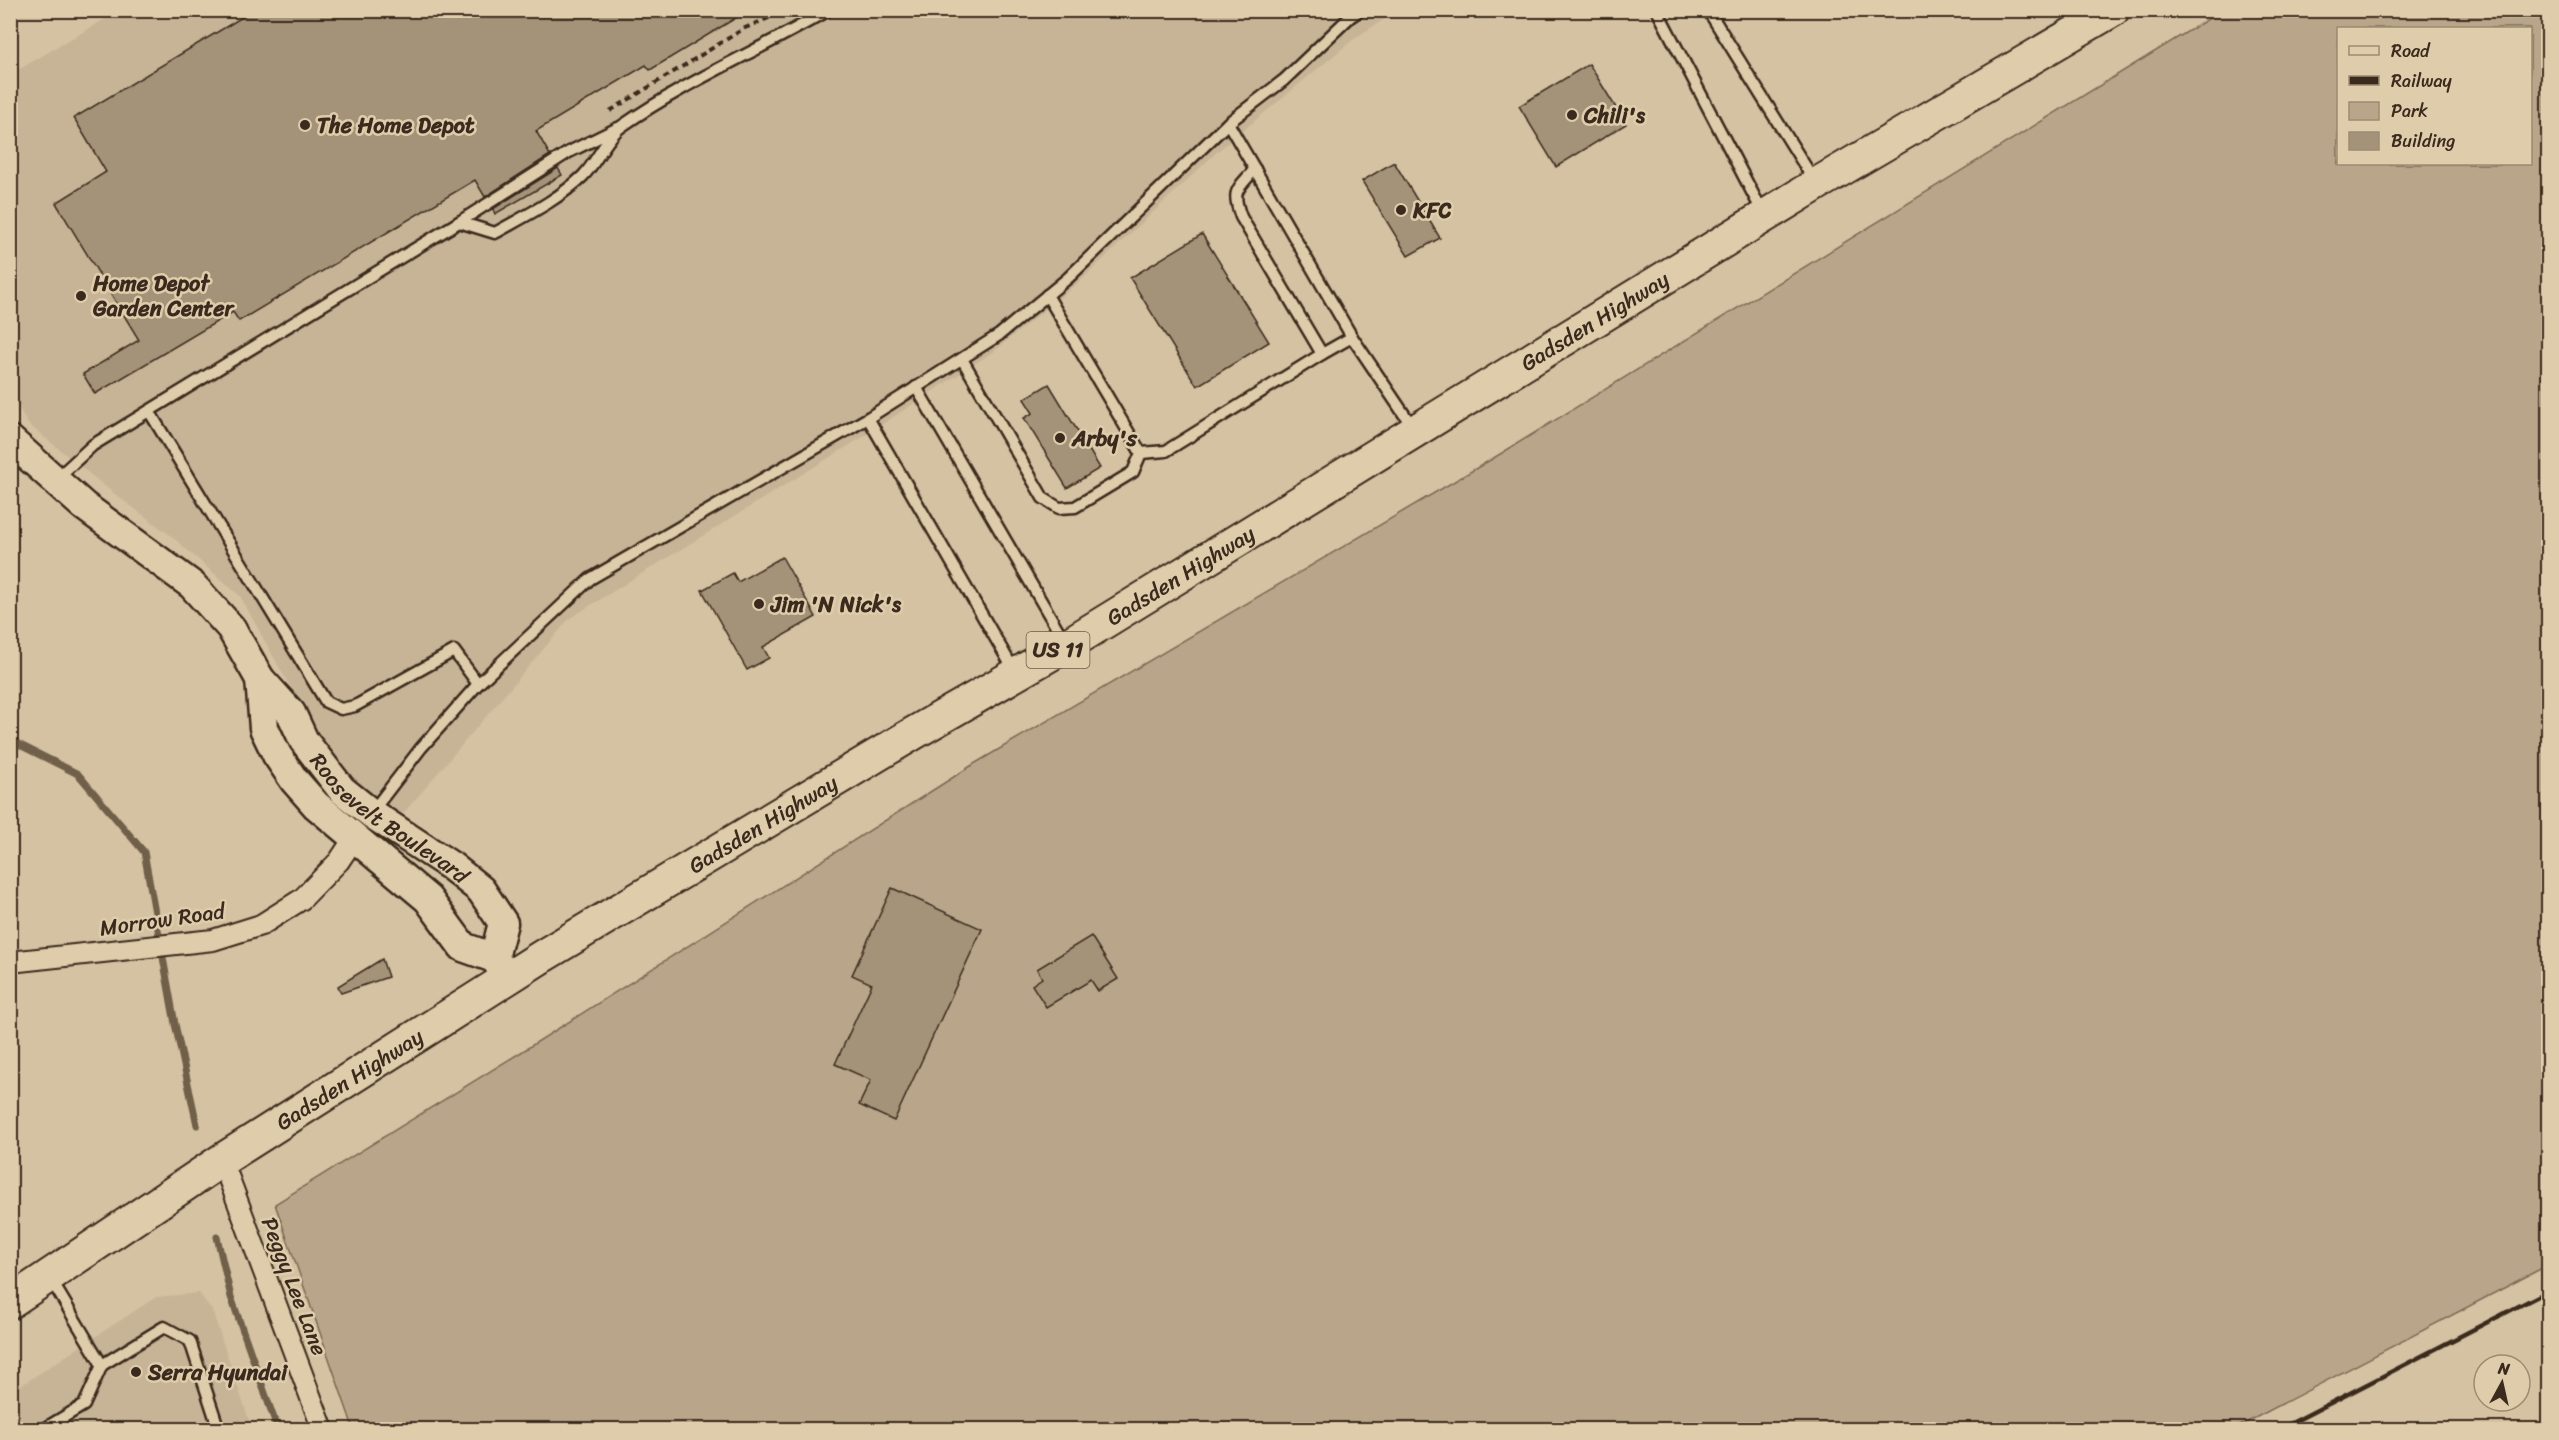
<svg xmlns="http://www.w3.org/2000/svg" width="2559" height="1440" font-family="Sriracha,sans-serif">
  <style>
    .built { fill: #c7b496 }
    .green { fill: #b9a68a; stroke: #7a6854; stroke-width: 1.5; fill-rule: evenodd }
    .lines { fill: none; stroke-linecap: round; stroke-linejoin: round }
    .stream { stroke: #6f5e4a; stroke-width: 7 }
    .building { fill: #a59379; stroke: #3b2a1e; stroke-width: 1.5 }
    .lane-casing { stroke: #3b2a1e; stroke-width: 15 }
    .street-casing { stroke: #3b2a1e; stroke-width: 24 }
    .secondary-casing { stroke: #3b2a1e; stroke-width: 33 }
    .primary-casing { stroke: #3b2a1e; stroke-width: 36 }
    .path { stroke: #3b2a1e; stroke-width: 4; stroke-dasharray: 6 4.5; stroke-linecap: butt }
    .lane { stroke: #dfccaa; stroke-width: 10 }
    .street { stroke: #dfccaa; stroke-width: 20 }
    .secondary { stroke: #dfccaa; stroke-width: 28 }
    .primary { stroke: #dfccaa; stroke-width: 32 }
    .rail { stroke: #3b2a1e; stroke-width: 4.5 }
    .poi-dot { fill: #3b2a1e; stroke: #dfccaa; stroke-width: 2 }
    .labels { text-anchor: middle; stroke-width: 5; stroke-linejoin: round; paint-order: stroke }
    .shield { fill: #dfccaa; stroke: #6c5b48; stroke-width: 1.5 }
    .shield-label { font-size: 21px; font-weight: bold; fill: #3b2a1e }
    .poi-label { font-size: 22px; font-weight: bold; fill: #3b2a1e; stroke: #dfccaa; text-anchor: start }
    .street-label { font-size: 22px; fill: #3b2a1e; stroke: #dfccaa }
  </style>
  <rect width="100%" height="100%" fill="#d5c2a2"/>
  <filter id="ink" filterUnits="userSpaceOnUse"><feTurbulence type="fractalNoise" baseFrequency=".0167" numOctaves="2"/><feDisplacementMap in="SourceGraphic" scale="12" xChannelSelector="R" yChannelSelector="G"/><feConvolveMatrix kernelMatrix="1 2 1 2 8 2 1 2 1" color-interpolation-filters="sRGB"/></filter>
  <g filter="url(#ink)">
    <g class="built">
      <polygon points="119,11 1397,11 1355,38 1218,151 1078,283 993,352 861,438 570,618 402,815 353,778 308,719 240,596 170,535 112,492 28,424 11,394 11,74"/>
      <polygon points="199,1293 212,1310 252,1429 11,1430 11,1392 156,1297"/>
    </g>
    <path class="green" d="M2221,11H2548V1265L2234,1429L354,1430L275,1204L523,1051L974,764L1492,459ZM2338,28H2530V164H2338Z"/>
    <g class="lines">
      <g class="stream">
        <polyline points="10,740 78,774 144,852 175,1024 197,1125"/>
        <polyline points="217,1237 231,1297 278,1430"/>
      </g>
    </g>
    <g class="building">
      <polygon points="254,10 749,10 650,70 646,65 536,131 550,155 485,197 475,180 239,321 233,312 95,394 83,374 139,340 56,203 106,172 74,118"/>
      <polygon points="1589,64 1626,124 1556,167 1519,106"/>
      <polygon points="1394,162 1440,238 1408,256 1362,181"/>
      <polygon points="558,168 562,175 495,214 493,209"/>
      <polygon points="1202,234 1269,342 1197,386 1130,278"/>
      <polygon points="1049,384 1100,468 1067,488 1024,418 1033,413 1024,399"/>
      <polygon points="782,557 816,617 763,647 769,658 747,670 702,590 733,573 738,582"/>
      <polygon points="892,888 982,929 894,1121 859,1105 871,1080 835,1064 872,984 852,975"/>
      <polygon points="1091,936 1118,979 1098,991 1091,980 1046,1007 1032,985 1042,978 1037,969"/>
      <polygon points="382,959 388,977 341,993 338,986"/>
    </g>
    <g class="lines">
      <g class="lane-casing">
        <g id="lane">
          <polyline points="1657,10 1764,215"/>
          <polyline points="1708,10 1815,182"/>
          <polyline points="1228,123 1352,337 1414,429"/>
          <path d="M1255,169C1237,190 1231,190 1241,217L1322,354L1352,337"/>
          <polyline points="459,222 569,152 618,128"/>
          <polyline points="962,359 1043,498 1059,508 1075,507 1133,472 1141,453 1047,295"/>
          <polyline points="916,387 1065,642"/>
          <polyline points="149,411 326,702 341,709 355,706 454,651 478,684"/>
          <polyline points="868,418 1015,672"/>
          <polyline points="1141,453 1166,451 1322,354"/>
          <path d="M56,479L93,445L459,222L495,233C525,216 558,200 583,176C597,162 607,136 622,126C688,80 760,50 829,10"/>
          <polyline points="371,813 421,748 478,684 590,579 868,418 999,335 1068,278 1228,123 1284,80 1350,17 1360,10"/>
          <polyline points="50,1278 102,1365"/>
          <polyline points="42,1430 84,1405 102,1365 164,1327 190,1341 219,1430"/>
        </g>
      </g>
      <g class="street-casing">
        <g id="street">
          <polyline points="10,962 213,940 261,925 302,899 339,861 355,837"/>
          <polyline points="222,1160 323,1430"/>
        </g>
      </g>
      <g class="secondary-casing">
        <g id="secondary">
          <path id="s1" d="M10,440L84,506L192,585L231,628L260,679L291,713L304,741L342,790L372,814L451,866L481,890L503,923L494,958"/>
          <polyline points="260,679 264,728 277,755 294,780 316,805 428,899 463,947 494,958 505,973"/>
        </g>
      </g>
      <g class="primary-casing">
        <g id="primary">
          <path id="s2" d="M10,1302L222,1160L541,957L914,733L1067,645L1817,184L2113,10"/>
        </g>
      </g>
      <polyline class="path" points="610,111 745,28 788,10"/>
      <use href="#lane" class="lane"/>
      <use href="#street" class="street"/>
      <use href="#secondary" class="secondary"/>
      <use href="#primary" class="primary"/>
      <polyline class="rail" points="2278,1430 2548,1291"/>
    </g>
  </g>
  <g class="poi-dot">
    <circle cx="1572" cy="115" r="6"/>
    <circle cx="305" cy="125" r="6"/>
    <circle cx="1401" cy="210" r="6"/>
    <circle cx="81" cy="296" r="6"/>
    <circle cx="1060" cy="438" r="6"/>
    <circle cx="759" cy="604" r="6"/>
    <circle cx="136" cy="1372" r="6"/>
  </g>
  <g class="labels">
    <rect class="shield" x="1026.5" y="632" width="63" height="36" rx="4.5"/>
    <g class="shield-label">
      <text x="1058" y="657">US 11</text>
    </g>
    <g class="poi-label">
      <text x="1584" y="123">Chili's</text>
      <text x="317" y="133">The Home Depot</text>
      <text x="1413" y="218">KFC</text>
      <text x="93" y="291">Home Depot<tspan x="93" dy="25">Garden Center</tspan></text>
      <text x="1072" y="446">Arby's</text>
      <text x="771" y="612">Jim 'N Nick's</text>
      <text x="148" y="1380">Serra Hyundai</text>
    </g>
    <g class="street-label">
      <text dy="8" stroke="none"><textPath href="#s2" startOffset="1864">Gadsden Highway</textPath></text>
      <text dy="8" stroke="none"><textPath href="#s2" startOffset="1378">Gadsden Highway</textPath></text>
      <text dy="8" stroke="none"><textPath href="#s1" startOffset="543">Roosevelt Boulevard</textPath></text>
      <text dy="8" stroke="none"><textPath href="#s2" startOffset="892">Gadsden Highway</textPath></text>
      <text transform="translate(162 919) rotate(-8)" y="8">Morrow Road</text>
      <text dy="8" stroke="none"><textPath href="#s2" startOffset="406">Gadsden Highway</textPath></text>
      <text transform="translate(295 1286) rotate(69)" y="8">Peggy Lee Lane</text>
    </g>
  </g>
  <rect width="2559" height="1440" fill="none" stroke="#dfccaa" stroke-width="36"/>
  <rect x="18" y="18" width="2523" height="1404" fill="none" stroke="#3b2a1e" stroke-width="2" filter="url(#ink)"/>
  <rect x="2337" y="27" width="195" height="138" fill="#dfccaa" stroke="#9d8b72" stroke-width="1.5"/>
  <rect x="2349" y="46" width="30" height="9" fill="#dfccaa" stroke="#9d8b72" stroke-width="1.5"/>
  <text x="2391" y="57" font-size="18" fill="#3b2a1e">Road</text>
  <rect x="2349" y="76" width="30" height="9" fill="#3b2a1e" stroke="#9d8b72" stroke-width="1.5"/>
  <text x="2391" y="87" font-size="18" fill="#3b2a1e">Railway</text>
  <rect x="2349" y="102" width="30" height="18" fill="#b9a68a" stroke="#9d8b72" stroke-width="1.5"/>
  <text x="2391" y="117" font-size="18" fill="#3b2a1e">Park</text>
  <rect x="2349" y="132" width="30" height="18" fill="#a59379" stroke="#9d8b72" stroke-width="1.5"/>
  <text x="2391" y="147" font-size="18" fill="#3b2a1e">Building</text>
  <g transform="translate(2502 1383) rotate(8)"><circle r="28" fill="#dfccaa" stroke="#9d8b72" stroke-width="1.5"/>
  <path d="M0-4.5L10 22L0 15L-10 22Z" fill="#3b2a1e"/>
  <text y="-9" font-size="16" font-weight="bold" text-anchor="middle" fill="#3b2a1e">N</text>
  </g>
</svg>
